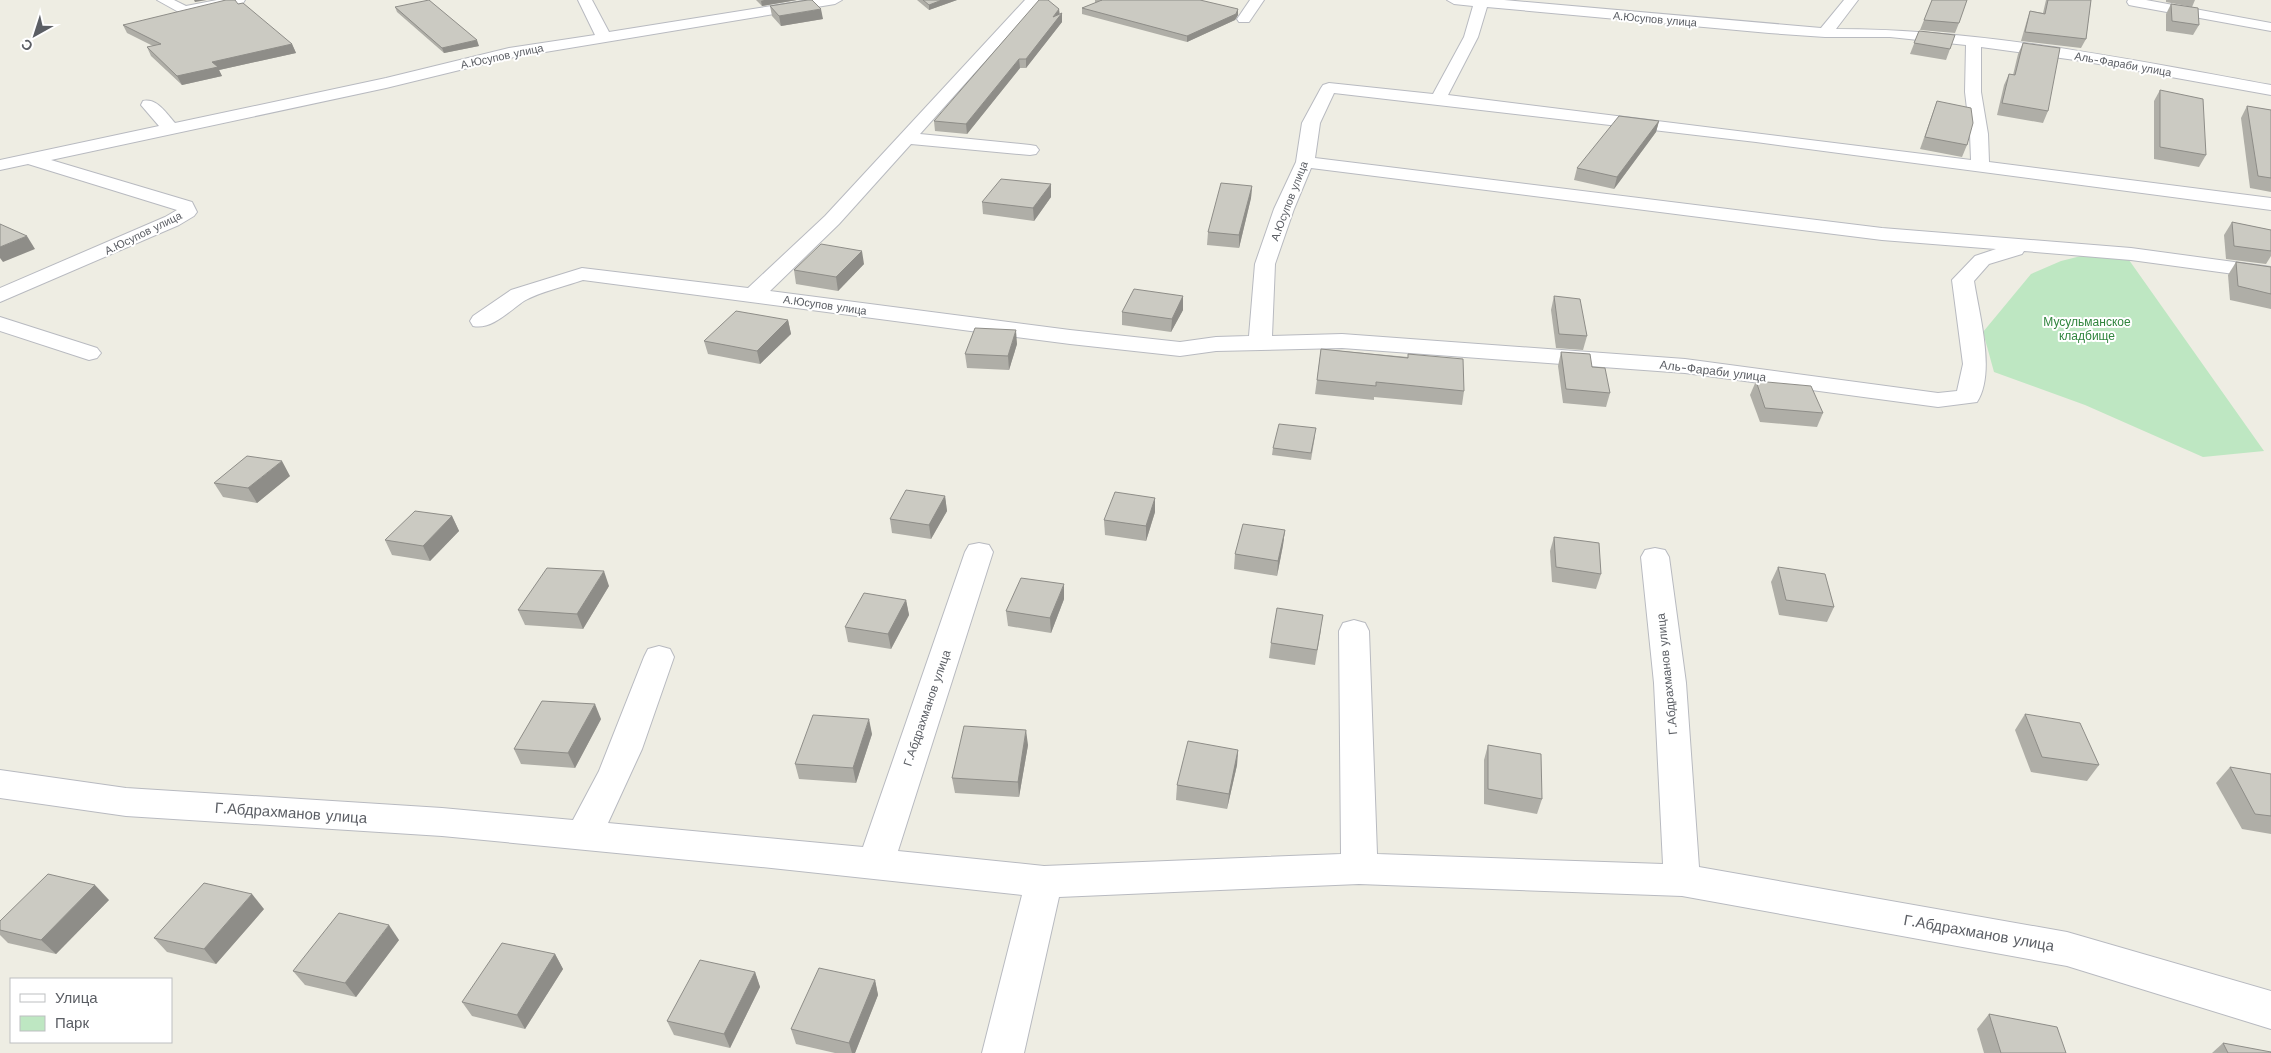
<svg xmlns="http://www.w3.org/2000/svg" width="2271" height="1053" font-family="'Work Sans',sans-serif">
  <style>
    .green { fill: #bee7c2 }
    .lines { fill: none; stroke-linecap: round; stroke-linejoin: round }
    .street-casing { stroke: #b8bac0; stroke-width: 2 }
    .street { fill: #fff; fill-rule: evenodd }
    .wall { fill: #afaea7 }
    .shaded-wall { fill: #8e8d88 }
    .building { fill: #cbcac2; stroke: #8e8d88 }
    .labels { text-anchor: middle; stroke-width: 4; stroke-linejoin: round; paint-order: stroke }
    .far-street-label { font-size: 11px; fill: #5b5e64; stroke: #fff }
    .park-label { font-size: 12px; fill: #31853e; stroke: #fff }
    .street-label { font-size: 12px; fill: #5b5e64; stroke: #fff }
    .near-street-label { font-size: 15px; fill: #5b5e64; stroke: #fff }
  </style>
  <rect width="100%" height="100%" fill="#eeede3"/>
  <polygon class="green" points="2081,256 2129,260 2264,451 2203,457 2085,405 1994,372 1983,332 2031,274 2061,261"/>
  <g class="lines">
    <g class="street-casing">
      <g id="street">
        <polygon points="157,0 174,0 186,6 217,0 245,0 243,3 184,15"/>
        <path d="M578,0H592L609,32L809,0H842L835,4L509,58L386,88L51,160L192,202L197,212L194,216L179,225L0,302V288L165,217L177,210L28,164L0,170V160L159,126L141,105L143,101C157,98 166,113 175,123L386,78L509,48L595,35Z"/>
        <path d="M1025,0H1040L920,134L1030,145L1036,146L1039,150L1036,154L1030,155L911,144L839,224L770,291L1070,330L1180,342L1216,337L1249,336L1255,264L1274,209L1296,162L1302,123L1321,88L1323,85L1329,83L1433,94L1464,37L1473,6L1454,4L1447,0H1504L1821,28L1844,0H1858L1836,29C1983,29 2127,59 2271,85V95L2082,61L1981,47V92L1988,134L1989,162L2271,198V210L1756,142L1334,93L1320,123L1315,158L1882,228L2131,248L2271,267V279L2131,260L2024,251L2022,254L1989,264L1974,281C1979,314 1996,373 1977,402L1938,407L1685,373L1342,348L1216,351L1180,356L1070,344L583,280C566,286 539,292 524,301C509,311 492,330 473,326L470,321L473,316L511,290L582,268L748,288L825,216ZM1487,7L1769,33L1825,37H1890L1966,45L1965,92L1970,134L1971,160L1448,95L1478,37ZM1311,168L1882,240L1996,249L1975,256L1952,280L1963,364L1957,391L1938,393L1685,359L1342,334L1272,336L1275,264L1294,209Z"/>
        <polygon points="1250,0 1264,0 1249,22 1239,22 1237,19"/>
        <polygon points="2128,0 2146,0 2271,23 2271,31 2134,6 2129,5 2127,2"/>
        <polygon points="0,317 97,348 101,353 97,358 89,360 0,331"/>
        <polygon points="979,543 989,545 993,552 898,851 1044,866 1341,854 1339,631 1343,623 1354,620 1365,623 1369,631 1377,854 1663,864 1654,683 1641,557 1645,550 1655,548 1665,550 1669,557 1686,683 1699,867 2067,932 2271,991 2271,1029 2067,966 1682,896 1359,884 1059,897 1024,1053 982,1053 1022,895 761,867 442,836 126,816 0,798 0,770 126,788 442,808 573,820 599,771 644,657 648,649 659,646 670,649 674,657 642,749 608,823 863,847 965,552 969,545"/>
      </g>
    </g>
    <use href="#street" class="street"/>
  </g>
  <g class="wall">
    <polygon points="756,0 797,0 762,6"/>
    <polygon points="917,0 957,0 929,10"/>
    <polygon points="1095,0 1200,0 1238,15 1235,20 1187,42 1082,14 1082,8 1095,3"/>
    <polygon points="1932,0 1959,23 1955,33 1920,30"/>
    <polygon points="2046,0 2091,0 2086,39 2081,48 2021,41 2027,20 2030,11 2043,13"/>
    <polygon points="2166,0 2195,0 2192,7 2166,2"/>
    <polygon points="238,4 292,44 296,53 219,70 222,76 182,85 151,56 147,47 153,46 127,33 123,25"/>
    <polygon points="2171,4 2199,25 2193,35 2166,31 2166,14"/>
    <polygon points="770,6 823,19 781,26 772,16"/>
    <polygon points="395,7 479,46 444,53 397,12"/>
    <polygon points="1062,13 1062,22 1026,68 1020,68 967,134 935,131 934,121 1060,14"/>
    <polygon points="1919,31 1950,49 1946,60 1910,54"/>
    <polygon points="2023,43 2048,111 2043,123 1997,115 2004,85 2009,74 2013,75 2018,54"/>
    <polygon points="2160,90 2206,155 2199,167 2154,159 2154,101"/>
    <polygon points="1937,101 1967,145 1962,157 1920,149"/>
    <polygon points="2247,106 2271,110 2271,192 2250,188 2241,118"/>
    <polygon points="1659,121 1656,132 1614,189 1574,180 1577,168"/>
    <polygon points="1051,184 1051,197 1034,221 983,214 982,202"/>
    <polygon points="1252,186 1251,198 1239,248 1207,245 1208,232"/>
    <polygon points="2232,222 2271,230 2271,256 2266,264 2226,259 2224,235"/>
    <polygon points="2236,262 2271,267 2271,309 2230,300 2228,275"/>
    <polygon points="864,264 838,291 796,284 794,270"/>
    <polygon points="1183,296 1183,310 1171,332 1122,325 1122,312"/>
    <polygon points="1554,296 1587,336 1583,350 1556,348 1551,310"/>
    <polygon points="788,320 791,334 760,364 708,354 704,341"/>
    <polygon points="1017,344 1009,370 967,368 965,354"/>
    <polygon points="1321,349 1408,357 1408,354 1464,391 1462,405 1374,397 1374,400 1315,394"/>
    <polygon points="1561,352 1592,367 1610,393 1606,407 1563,403 1558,366"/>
    <polygon points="1756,381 1823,413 1817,427 1760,422 1750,395"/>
    <polygon points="1315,436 1311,460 1272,455 1273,448"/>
    <polygon points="290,476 257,503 223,497 214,483"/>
    <polygon points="945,496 947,511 931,539 892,533 890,519"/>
    <polygon points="1155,498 1155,512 1146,541 1105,535 1104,520"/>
    <polygon points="452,516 459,531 430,561 392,555 385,540"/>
    <polygon points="1285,530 1283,545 1277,576 1234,569 1235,554"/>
    <polygon points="1554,537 1601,574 1596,589 1552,582 1550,551"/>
    <polygon points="1778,567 1834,607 1827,622 1779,615 1771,582"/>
    <polygon points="609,586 583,629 525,625 518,610"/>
    <polygon points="1064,599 1051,633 1008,626 1006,611"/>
    <polygon points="906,600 909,615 891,649 848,642 845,627"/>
    <polygon points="1321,630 1315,665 1269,658 1271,643"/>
    <polygon points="2025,714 2099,765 2087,781 2031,772 2015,730"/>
    <polygon points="601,719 575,768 521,764 514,749"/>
    <polygon points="872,734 856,783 799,779 795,764"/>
    <polygon points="1028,745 1019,797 955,793 952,778"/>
    <polygon points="1488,745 1542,799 1537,814 1484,804 1484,760"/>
    <polygon points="1238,750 1237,765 1227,809 1176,800 1177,785"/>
    <polygon points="2230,767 2271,774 2271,834 2242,829 2216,783"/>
    <polygon points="109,900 56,954 8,943 0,935 0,921"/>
    <polygon points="264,909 216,964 167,952 154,938"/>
    <polygon points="399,940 356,997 305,985 293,971"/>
    <polygon points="555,954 563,969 525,1029 472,1016 462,1002"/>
    <polygon points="755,972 760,987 730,1048 674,1035 667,1021"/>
    <polygon points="875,980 878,995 855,1053 835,1053 796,1044 791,1029"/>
    <polygon points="1989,1014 2066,1053 1984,1053 1977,1029"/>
    <polygon points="2223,1043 2271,1053 2212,1053"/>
  </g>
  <g class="shaded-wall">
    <polygon points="194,0 207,0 195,2"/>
    <polygon points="764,0 797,0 762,6 761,1"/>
    <polygon points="942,0 957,0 929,10 929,5"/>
    <polygon points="821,9 823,19 781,26 779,16"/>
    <polygon points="1059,9 1060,16 1062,13 1062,22 1026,68 1026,59 1053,17"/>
    <polygon points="1238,9 1238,15 1235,20 1187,42 1187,36"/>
    <polygon points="477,40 479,46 444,53 442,48"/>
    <polygon points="292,44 296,53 219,70 222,76 182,85 177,76 212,62"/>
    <polygon points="1019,59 1020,68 967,134 966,124"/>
    <polygon points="1659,121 1656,132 1614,189 1617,177"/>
    <polygon points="1051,184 1051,197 1034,221 1033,208"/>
    <polygon points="1252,186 1251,198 1239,248 1239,235"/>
    <polygon points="27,236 35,249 3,262 0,258 0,247"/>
    <polygon points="862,251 864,264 838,291 836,277"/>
    <polygon points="1183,296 1183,310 1171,332 1172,319"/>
    <polygon points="788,320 791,334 760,364 757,351"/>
    <polygon points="1016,330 1017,344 1009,370 1008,356"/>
    <polygon points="282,461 290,476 257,503 248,488"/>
    <polygon points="945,496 947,511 931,539 929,525"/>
    <polygon points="1155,498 1155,512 1146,541 1146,526"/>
    <polygon points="452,516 459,531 430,561 423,546"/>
    <polygon points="1285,530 1283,545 1277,576 1278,561"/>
    <polygon points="604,571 609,586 583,629 577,614"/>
    <polygon points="1064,584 1064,599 1051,633 1050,618"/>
    <polygon points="906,600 909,615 891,649 888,634"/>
    <polygon points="595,704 601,719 575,768 568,753"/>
    <polygon points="869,719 872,734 856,783 853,768"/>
    <polygon points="1026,730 1028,745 1019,797 1018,782"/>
    <polygon points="1238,750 1237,765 1227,809 1229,794"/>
    <polygon points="95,885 109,900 56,954 41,940"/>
    <polygon points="252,894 264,909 216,964 204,949"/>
    <polygon points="389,925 399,940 356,997 345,983"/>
    <polygon points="555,954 563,969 525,1029 517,1015"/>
    <polygon points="755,972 760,987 730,1048 724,1034"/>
    <polygon points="875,980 878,995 855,1053 852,1053 849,1043"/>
  </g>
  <g class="building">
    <polygon points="226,0 235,0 238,4 243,3 292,44 212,62 218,67 177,76 147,47 161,44 123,25"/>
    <polygon points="429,0 477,40 442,48 395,7"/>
    <polygon points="808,0 812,0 821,9 779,16 770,6"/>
    <polygon points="923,0 942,0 929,5"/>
    <polygon points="1039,0 1048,0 1059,9 1053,17 1062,13 1026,59 1019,59 966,124 934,121"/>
    <polygon points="1101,0 1200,0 1238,9 1236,14 1187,36 1082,8 1102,0"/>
    <polygon points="1932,0 1967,0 1959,23 1924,20"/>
    <polygon points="2048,0 2091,0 2086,39 2025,32 2030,11 2045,14"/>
    <polygon points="2171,4 2198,8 2199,25 2172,21"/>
    <polygon points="1919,31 1955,35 1950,49 1914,43"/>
    <polygon points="2023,43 2060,48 2048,111 2002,103 2009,74 2015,75"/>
    <polygon points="2160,90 2203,99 2206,155 2160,147"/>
    <polygon points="1937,101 1971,108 1973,123 1967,145 1925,137"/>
    <polygon points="2247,106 2271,110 2271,178 2258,176"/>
    <polygon points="1619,116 1659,121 1617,177 1577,168"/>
    <polygon points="1001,179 1051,184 1033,208 982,202"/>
    <polygon points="1221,183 1252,186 1239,235 1208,232"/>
    <polygon points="2232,222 2271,230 2271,251 2234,246"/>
    <polygon points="0,224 27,236 0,247"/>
    <polygon points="821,244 862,251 836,277 794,270"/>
    <polygon points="2236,262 2271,267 2271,294 2238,286"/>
    <polygon points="1134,289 1183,296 1172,319 1122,312"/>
    <polygon points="1554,296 1580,299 1587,336 1559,334"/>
    <polygon points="736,311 788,320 757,351 704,341"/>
    <polygon points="975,328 1016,330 1008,356 965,354"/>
    <polygon points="1321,349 1408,358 1408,354 1463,359 1464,391 1376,382 1376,386 1317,380"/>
    <polygon points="1561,352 1590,354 1592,367 1605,368 1610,393 1566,389"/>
    <polygon points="1756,381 1811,386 1823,413 1765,408"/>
    <polygon points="1279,424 1316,428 1311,453 1273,448"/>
    <polygon points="247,456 282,461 248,488 214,483"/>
    <polygon points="906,490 945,496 929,525 890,519"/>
    <polygon points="1115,492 1155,498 1146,526 1104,520"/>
    <polygon points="415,511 452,516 423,546 385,540"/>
    <polygon points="1243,524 1285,530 1278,561 1235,554"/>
    <polygon points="1554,537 1599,543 1601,574 1556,567"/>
    <polygon points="1778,567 1825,574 1834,607 1786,600"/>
    <polygon points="547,568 604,571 577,614 518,610"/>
    <polygon points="1021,578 1064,584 1050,618 1006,611"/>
    <polygon points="864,593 906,600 888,634 845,627"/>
    <polygon points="1277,608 1323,615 1317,650 1271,643"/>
    <polygon points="542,701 595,704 568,753 514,749"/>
    <polygon points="2025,714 2080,723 2099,765 2042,757"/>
    <polygon points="813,715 869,719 853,768 795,764"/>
    <polygon points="964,726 1026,730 1018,782 952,778"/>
    <polygon points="1188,741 1238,750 1229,794 1177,785"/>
    <polygon points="1488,745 1541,754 1542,799 1488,789"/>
    <polygon points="2230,767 2271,774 2271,816 2255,814"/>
    <polygon points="48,874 95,885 41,940 0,930 0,921"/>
    <polygon points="204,883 252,894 204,949 154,938"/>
    <polygon points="339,913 389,925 345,983 293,971"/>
    <polygon points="502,943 555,954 517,1015 462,1002"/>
    <polygon points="700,960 755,972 724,1034 667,1021"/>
    <polygon points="819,968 875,980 849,1043 791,1029"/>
    <polygon points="1989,1014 2057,1027 2066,1053 2001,1053"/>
    <polygon points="2223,1043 2271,1052 2271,1053 2228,1053"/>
  </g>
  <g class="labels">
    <g class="far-street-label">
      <text transform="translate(1655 19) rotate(5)" y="4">А.Юсупов улица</text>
      <text transform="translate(502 56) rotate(-12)" y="4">А.Юсупов улица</text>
      <text transform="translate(2123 64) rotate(10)" y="4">Аль-Фараби улица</text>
      <text transform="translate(1289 201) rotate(-69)" y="4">А.Юсупов улица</text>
      <text transform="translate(143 233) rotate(-26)" y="4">А.Юсупов улица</text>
      <text transform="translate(825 305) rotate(8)" y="4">А.Юсупов улица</text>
    </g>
    <g class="park-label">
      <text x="2087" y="326">Мусульманское<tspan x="2087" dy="14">кладбище</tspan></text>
    </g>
    <g class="street-label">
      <text transform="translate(1713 371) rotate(7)" y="4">Аль-Фараби улица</text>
      <text transform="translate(1667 674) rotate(-96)" y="4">Г.Абдрахманов улица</text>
      <text transform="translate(927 708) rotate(-71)" y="4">Г.Абдрахманов улица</text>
    </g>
    <g class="near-street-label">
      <text transform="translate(291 813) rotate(4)" y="5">Г.Абдрахманов улица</text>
      <text transform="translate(1979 933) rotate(10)" y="5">Г.Абдрахманов улица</text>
    </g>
  </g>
  <rect x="10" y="978" width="162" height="65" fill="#ffffff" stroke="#bdbfc1"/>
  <rect x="20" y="994" width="25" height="8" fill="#ffffff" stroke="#bdbfc1"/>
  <text x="55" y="1003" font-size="15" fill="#5b5e64">Улица</text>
  <rect x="20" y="1016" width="25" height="15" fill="#bee7c2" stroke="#bdbfc1"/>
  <text x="55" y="1028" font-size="15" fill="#5b5e64">Парк</text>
  <g transform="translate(35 35) rotate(219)" stroke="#ffffff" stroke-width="4" paint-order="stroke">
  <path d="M0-4L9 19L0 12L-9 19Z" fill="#5b5e64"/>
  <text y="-8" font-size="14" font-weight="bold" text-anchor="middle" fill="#5b5e64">С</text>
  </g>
</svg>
